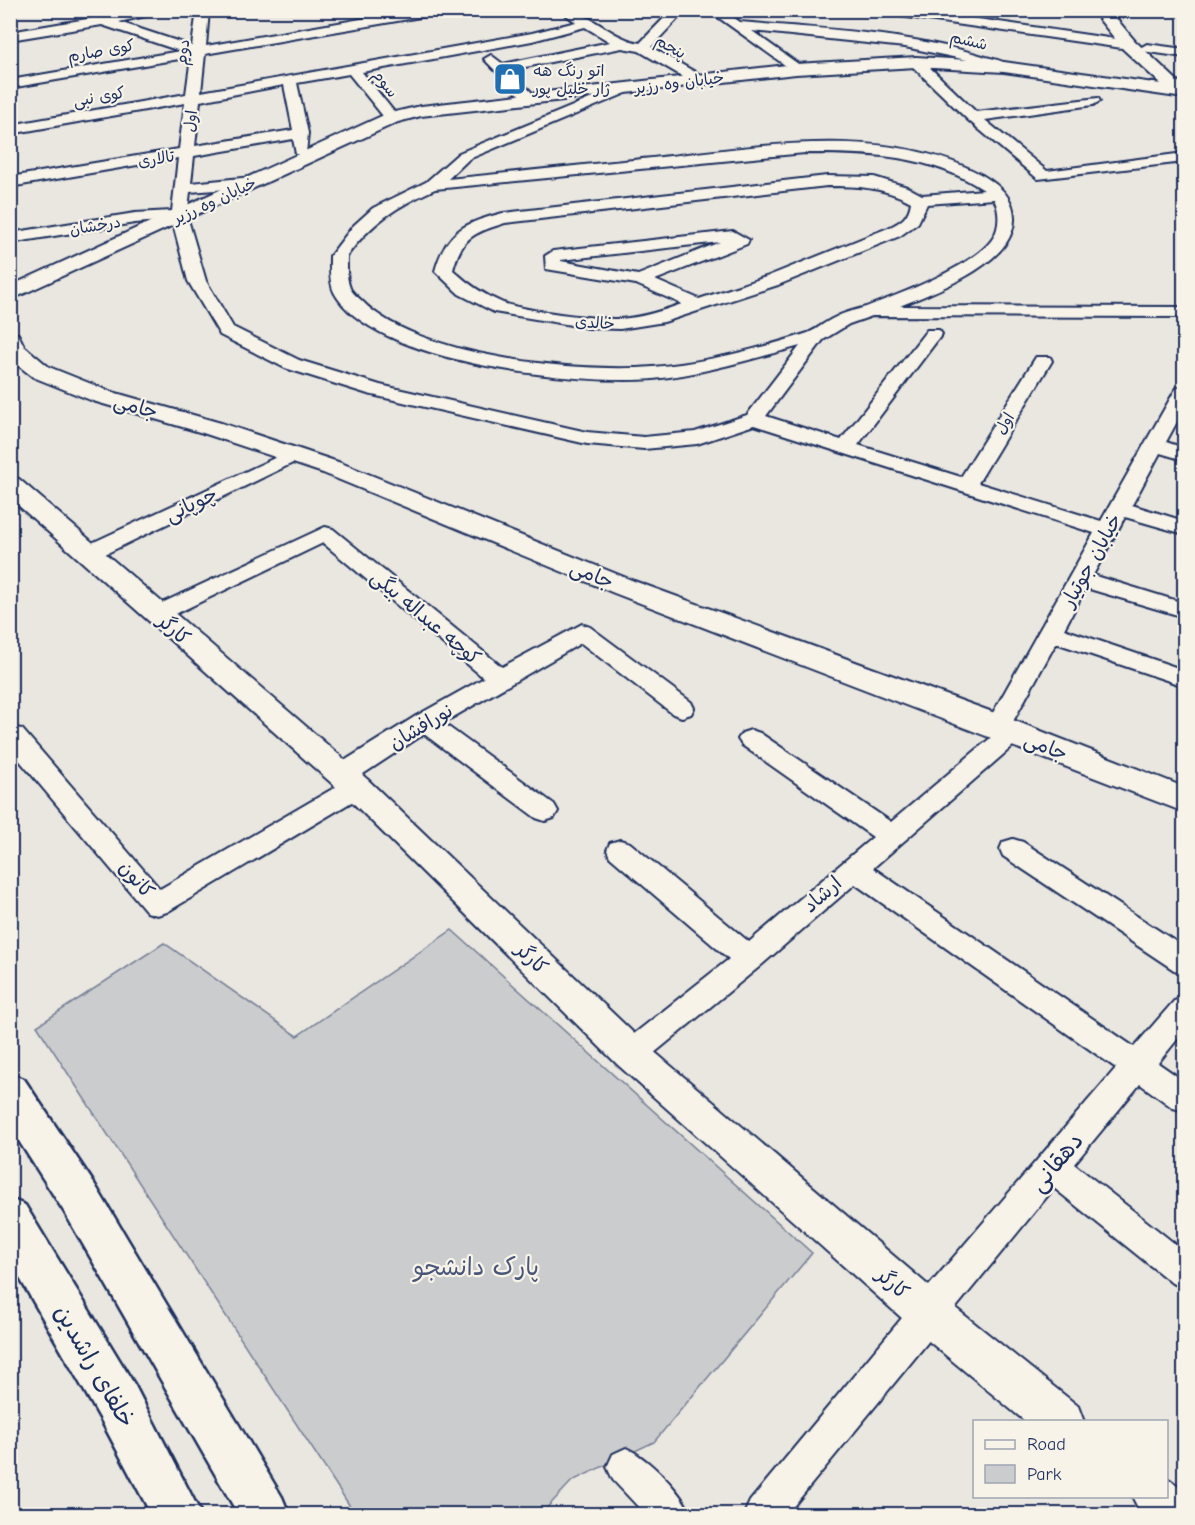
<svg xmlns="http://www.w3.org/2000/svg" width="1195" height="1525" font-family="'Comic Neue','Playpen Sans Arabic',sans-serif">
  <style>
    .green { fill: #cbcccd; stroke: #737e96; stroke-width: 1.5 }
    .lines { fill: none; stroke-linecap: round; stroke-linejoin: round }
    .minor-casing { stroke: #1b2f5e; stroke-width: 4 }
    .tertiary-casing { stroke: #1b2f5e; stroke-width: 4 }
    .secondary-casing { stroke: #1b2f5e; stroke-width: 5 }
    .minor { fill: #f7f3e8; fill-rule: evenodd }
    .tertiary { fill: #f7f3e8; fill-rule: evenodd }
    .secondary { fill: #f7f3e8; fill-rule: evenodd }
    .labels { text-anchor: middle; stroke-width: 4.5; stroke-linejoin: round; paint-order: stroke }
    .far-street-label { font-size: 16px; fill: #1b2f5e; stroke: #f7f3e8 }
    .far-poi-label { font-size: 16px; fill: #1b2f5e; stroke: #f7f3e8; text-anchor: start }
    .street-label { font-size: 20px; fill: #1b2f5e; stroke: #f7f3e8 }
    .near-street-label { font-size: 24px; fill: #1b2f5e; stroke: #f7f3e8 }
    .near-park-label { font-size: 24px; fill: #47567a; stroke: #f7f3e8 }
  </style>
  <rect width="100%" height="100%" fill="#eae7e0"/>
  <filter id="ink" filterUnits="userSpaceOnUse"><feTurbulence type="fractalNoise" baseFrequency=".0167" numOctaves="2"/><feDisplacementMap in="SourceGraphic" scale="12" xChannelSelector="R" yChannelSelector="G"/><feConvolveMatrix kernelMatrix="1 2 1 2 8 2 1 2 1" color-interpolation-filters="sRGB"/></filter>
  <g filter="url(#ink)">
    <polygon class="green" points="452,930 812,1253 654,1442 572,1481 541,1514 355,1514 37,1026 164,943 297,1036"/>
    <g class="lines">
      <g class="minor-casing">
        <g id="minor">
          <path d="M140,10H172L119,22L192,46L197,10H209L206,46L413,10H444L438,14L205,54L201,92L532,33L576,22L559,10C590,10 610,38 640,43L672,10H686L651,47L702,76V82H692L639,51L622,48L510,70L536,97L529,101L524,100L484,59L491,55L503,64L610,42L585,27L532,41L362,72L399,118L392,122L387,121L349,74L297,83L308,133L306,154H296L293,139L194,156L191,183L252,177L260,182L252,187L190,192L187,216L206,281L233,327L299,360L380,385L587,432L644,437L695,432L747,415L800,346C752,359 703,374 653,379C580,385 372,364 334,292C329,281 330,267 330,256L353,226L373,208L426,182L459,153L626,84L631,85V91L469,159L448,179C510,173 572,166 633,160C743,150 880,120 982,175C999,185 1015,198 1014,220C1013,264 934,292 900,306L1184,307V317L872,316L849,324L823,340L766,416L841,440L927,330H939L942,334L939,338L858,445L961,477L1036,357H1050L1052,361L978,483L1101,521L1174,392L1177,388L1184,386V409L1166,442L1184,448V460L1160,453L1132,505L1184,521V534L1125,517L1093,575L1184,603V617L1086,588L1064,629L1184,670V686L1056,643L1011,725L1021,727L1025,733L1021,739L873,868L1134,1047L1174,1001L1184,998V1031L1158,1063L1184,1081V1111L1173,1108L1140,1084L1074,1164L1184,1251V1287L1172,1283L1054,1188L787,1514H744L750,1501L916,1301L1116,1068L855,884L759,967L642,1063L631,1067L620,1063L616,1054L620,1045L729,959L610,857L607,850L610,843L620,840L630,843L749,942L873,837L742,745L738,739L742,733L751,730L760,733L891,822L994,735L988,733L985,727L1094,533L754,425L697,444L644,449L587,444L368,394L285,368L220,335L188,281L172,220L135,223L10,243V233L135,213L172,211L178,158L10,187V177L179,149L185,103L10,134V125L186,94L191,57L10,88V80L180,51L102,25L10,40V32ZM284,85L293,130L195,146L200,101ZM805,153C869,153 929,154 984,190L922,195L907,187L874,177L827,176L503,213C464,223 446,231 435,271L459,294L494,312L589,328L620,329L664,322L778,285L900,236L918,223L927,204L994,199C1000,211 1000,227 993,238C975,266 898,295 866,307C856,310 845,312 836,317C826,321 818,329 808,333C759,349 704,363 653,367C578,373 416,357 362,301C358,297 352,293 350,288C346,279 347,266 347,256C371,223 397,206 435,189ZM827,186C858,186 883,187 911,202C909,217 901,222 888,228L766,277L699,299L655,280L747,244L749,240L733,231L553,251L545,256L546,269L636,284L682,304C662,311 640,318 619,319C594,319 526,311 503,303C484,295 468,284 453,270C462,236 474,233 505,223ZM720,242L638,275L561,261V260Z"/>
          <path d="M708,10H723L740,22C822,29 907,32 986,57C994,59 1005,61 1011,67L1004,71L967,60L905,47L752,31L801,66V72L796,73Z"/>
          <polygon points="880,10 916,10 1129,41 1136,45 1129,49 886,14"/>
          <polygon points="1147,44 1184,49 1184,57 1142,51 1140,48"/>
          <polygon points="916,58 921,59 976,112 1098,98 1100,101 1093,105 985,120 1047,171 1184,153 1184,162 1038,179 968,120 911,65 911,59"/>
          <polygon points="294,449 301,451 304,455 301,459 97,558 81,558 78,553 81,548"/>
          <polygon points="325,527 333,529 502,667 582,624 590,627 691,702 694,708 691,714 682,717 673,714 581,643 443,723 554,804 558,811 554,818 545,821 536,818 424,734 357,778 365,780 369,787 365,794 167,912 157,915 147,912 10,749 10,727 22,729 160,889 341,784 333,782 329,775 333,768 416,716 484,678 323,543 165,619 157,621 149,619 145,614 149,609"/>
          <polygon points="1013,839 1023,842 1184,947 1184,974 1174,970 1003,856 1000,849 1003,842"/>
          <path d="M626,1448C647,1457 683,1493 690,1514H645L613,1480L607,1467L613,1454Z"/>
        </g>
      </g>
      <g class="tertiary-casing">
        <g id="tertiary">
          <polygon points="1092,10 1109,10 1135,41 1184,87 1184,95 1177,97 1004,72 916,67 796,74 421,116 398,122 10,300 10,286 386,114 421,106 796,64 916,57 1004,62 1161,84 1123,49"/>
          <polygon points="10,332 18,334 24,346 49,367 109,391 221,423 341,463 634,581 995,713 1184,787 1184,812 614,593 323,473 203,433 93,401 33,377 10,359"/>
          <polygon points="10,476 19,479 367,779 644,1043 943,1298 1078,1406 1084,1422 1026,1422 913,1328 618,1065 345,795 10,498"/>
          <polygon points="1166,1477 1184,1490 1184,1514 1141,1514 1132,1496 1166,1496"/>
        </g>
      </g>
      <g class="secondary-casing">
        <g id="secondary">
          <polygon points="10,1074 24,1079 95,1185 282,1497 289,1514 238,1514 65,1213 10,1127"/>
          <polygon points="10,1199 25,1205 134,1384 201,1514 151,1514 100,1418 10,1261"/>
        </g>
      </g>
      <use href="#minor" class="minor"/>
      <use href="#tertiary" class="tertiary"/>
      <use href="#secondary" class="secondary"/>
    </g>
  </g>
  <defs>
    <g id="shop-square" transform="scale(1.725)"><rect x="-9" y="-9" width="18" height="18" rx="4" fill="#1f6fb2" stroke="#f7f3e8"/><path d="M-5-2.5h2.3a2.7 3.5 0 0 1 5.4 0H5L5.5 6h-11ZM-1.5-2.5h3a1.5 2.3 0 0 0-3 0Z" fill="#fff"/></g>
  </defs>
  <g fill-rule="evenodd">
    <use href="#shop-square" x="510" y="79"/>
  </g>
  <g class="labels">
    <g class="far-street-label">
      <text transform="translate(969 40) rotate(13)" y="6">ششم</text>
      <text transform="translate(671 46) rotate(30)" y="6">پنجم</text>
      <text transform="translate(101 50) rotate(-10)" y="6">کوی صارم</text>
      <text transform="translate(182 52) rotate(-83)" y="6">دوم</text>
      <text transform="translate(679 82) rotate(-7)" y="6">خیابان وه رزیر</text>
      <text transform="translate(386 83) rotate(51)" y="6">سوم</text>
      <text transform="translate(99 96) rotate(-10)" y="6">کوی نبی</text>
      <text transform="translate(190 121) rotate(-83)" y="6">اول</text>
      <text transform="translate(156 158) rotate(-9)" y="6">تالاری</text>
      <text transform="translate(214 200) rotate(-25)" y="6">خیابان وه رزیر</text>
      <text transform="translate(95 225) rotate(-9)" y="6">درخشان</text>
      <text transform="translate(595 322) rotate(4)" y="6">خالدی</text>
      <text transform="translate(1004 423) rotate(-58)" y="6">اول</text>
    </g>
    <g class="far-poi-label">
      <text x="533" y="76">اتو رنگ هه<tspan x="533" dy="18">ژار خلیل پور</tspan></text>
    </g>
    <g class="street-label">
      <text transform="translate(136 406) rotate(16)" y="7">جامی</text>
      <text transform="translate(191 504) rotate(-26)" y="7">چوپانی</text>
      <text transform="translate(1091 560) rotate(-61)" y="7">خیابان جوتیار</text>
      <text transform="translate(592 574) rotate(22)" y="7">جامی</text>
      <text transform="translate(426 617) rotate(40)" y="7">کوچه عبداله بیگی</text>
      <text transform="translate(174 629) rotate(41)" y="7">کارگر</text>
      <text transform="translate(421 726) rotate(-31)" y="7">نورافشان</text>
      <text transform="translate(1046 746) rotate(21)" y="7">جامی</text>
      <text transform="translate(137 879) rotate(49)" y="7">کانون</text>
      <text transform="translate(822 894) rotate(-41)" y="7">ارشاد</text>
      <text transform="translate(532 958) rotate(44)" y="7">کارگر</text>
      <text transform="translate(893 1283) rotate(41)" y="7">کارگر</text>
    </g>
    <g class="near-street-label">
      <text transform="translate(1056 1162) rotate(-50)" y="8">دهقانی</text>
      <text transform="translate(95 1366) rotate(60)" y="8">خلفای راشدین</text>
    </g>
    <g class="near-park-label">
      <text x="476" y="1275">پارک دانشجو</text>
    </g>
  </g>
  <rect width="1195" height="1525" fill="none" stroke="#f7f3e8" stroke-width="36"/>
  <rect x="18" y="18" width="1159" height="1489" fill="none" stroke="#1b2f5e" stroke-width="2" filter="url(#ink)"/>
  <rect x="973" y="1420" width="195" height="78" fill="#f7f3e8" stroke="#9fa5b1" stroke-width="1.5"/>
  <rect x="985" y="1440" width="30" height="9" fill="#f7f3e8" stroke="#9fa5b1" stroke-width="1.5"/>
  <text x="1027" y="1450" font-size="18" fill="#1b2f5e">Road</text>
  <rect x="985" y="1465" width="30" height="18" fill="#cbcccd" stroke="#9fa5b1" stroke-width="1.5"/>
  <text x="1027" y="1480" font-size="18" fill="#1b2f5e">Park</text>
</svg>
